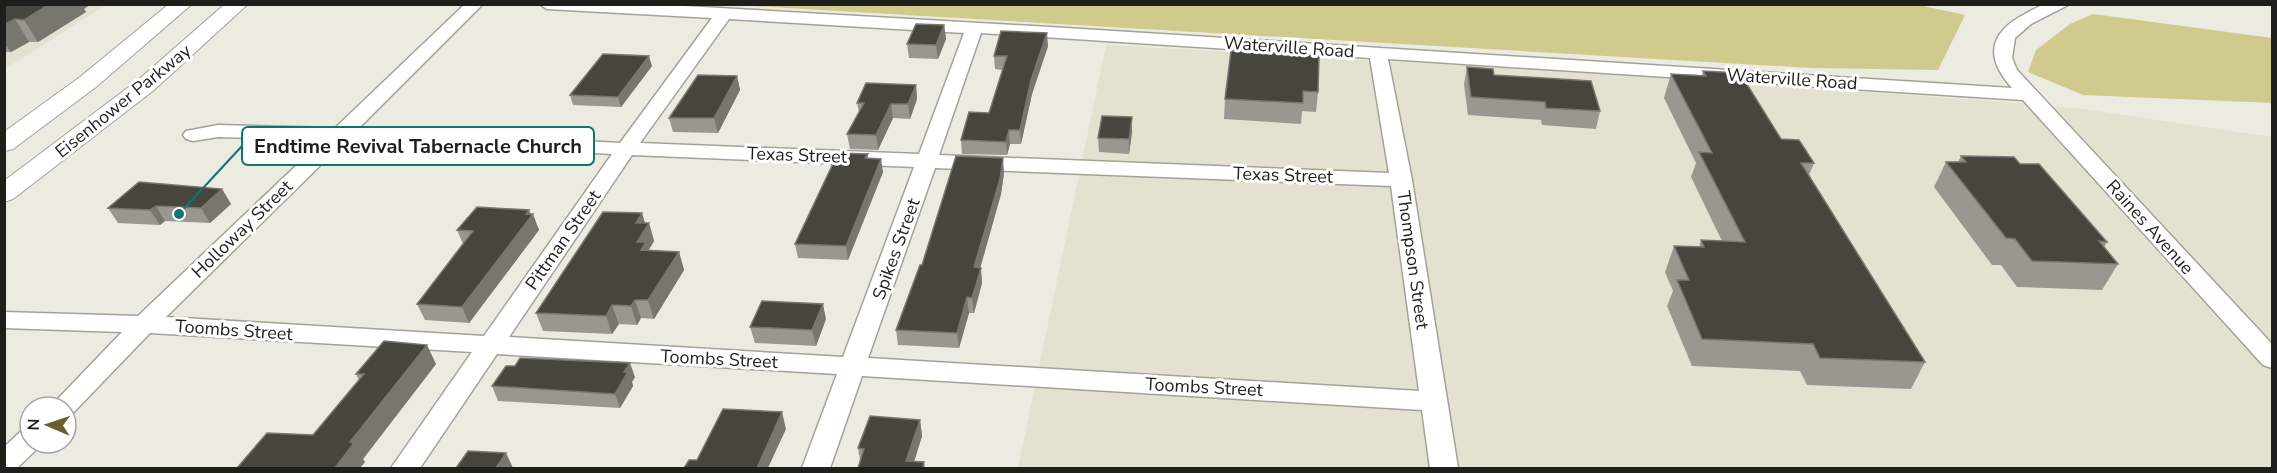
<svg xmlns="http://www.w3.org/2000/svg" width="2277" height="473" font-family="'Nunito Sans',sans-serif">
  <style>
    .built { fill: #e3e1d0 }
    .green { fill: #d1ca8d }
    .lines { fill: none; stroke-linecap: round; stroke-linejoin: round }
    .minor-casing { stroke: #a3a299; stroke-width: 3 }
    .tertiary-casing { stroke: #a3a299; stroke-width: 2 }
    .minor { fill: #fff; fill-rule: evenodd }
    .tertiary { fill: #fff; fill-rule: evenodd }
    .wall { fill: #999890 }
    .shaded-wall { fill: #78776f }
    .building { fill: #46453e; stroke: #78776f; stroke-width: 1.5 }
    .labels { text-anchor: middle; stroke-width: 6; stroke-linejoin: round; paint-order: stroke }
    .street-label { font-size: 18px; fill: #1e1e1b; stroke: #fff }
    .leader { fill: none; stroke: #0f766e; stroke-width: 2 }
    .callout-dot { fill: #0f766e; stroke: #fff; stroke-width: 2 }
    .callout { fill: #fff; stroke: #0f766e; stroke-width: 2 }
    .callout-label { font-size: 20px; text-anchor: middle; font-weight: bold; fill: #1e1e1b }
  </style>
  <rect width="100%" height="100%" fill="#ecebe2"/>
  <g class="built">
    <polygon points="5,5 106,5 5,69"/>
    <polygon points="1106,45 1645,76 2017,103 2083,109 2272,137 2272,468 1018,468"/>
  </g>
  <g class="green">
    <polygon points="1919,5 1965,15 1938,70 1812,68 735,5"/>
    <polygon points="2093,14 2272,38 2272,103 2083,95 2028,72 2036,50 2070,24"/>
  </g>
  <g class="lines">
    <g class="minor-casing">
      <g id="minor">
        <path d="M465,4H483L358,129L620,143L712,18L547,9L539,4H649L1050,27L2012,88C1985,58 1988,33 2025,14C2032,10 2039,6 2047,4C2054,3 2063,4 2070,4L2031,24L2015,38L2012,58L2017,70L2272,344V368L2263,365L2023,100L1388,59L1412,180L1458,468H1430L1422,410L862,376L830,468H802L837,374L497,354L420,468H391L472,352L150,333L72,414L66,416V407H50L122,332L4,328V312L138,316L323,140L218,137L193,141L186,139L183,135L186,131L218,125L335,128ZM729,19L964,33L919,154L640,143ZM981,33L1370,58L1389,173L939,155ZM346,140L612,154L484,336L166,317ZM632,155L914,167L843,357L509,337ZM935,168L1391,186L1419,391L868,358Z"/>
        <polygon points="30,429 30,443 41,443 40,446 17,468 4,468 4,447 20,432"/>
      </g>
    </g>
    <g class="tertiary-casing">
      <g id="tertiary">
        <polygon points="169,4 192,4 96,87 13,149 4,151 4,132 80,77"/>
        <polygon points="225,4 248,4 154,90 13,199 4,202 4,181 138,80"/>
      </g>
    </g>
    <use href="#minor" class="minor"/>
    <use href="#tertiary" class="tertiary"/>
  </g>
  <g class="wall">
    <polygon points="4,4 84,9 86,12 38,42 29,42 11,52 4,52"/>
    <polygon points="944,25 946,39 938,59 909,58 907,44"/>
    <polygon points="1048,46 1032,94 1021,144 1010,144 1007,155 962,154 961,140 989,113 1002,70 995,69 994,56"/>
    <polygon points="1231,51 1318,92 1316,112 1302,111 1301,124 1224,119 1225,99"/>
    <polygon points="652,66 621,107 573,105 570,95"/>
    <polygon points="1467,67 1494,75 1600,111 1596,129 1542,125 1541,120 1468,115 1464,84"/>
    <polygon points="1703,71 1781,139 1814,163 1809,175 1925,362 1911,389 1807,385 1800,371 1692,366 1667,306 1673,291 1665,272 1674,246 1699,247 1701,240 1722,241 1691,177 1696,163 1664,98 1671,74 1702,75"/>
    <polygon points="737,76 740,90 718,133 673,132 669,118"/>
    <polygon points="916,85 917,99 910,119 893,118 878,150 850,149 847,134 859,112 857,103"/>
    <polygon points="1132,117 1132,132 1129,154 1099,152 1098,138"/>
    <polygon points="868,154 868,158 883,172 848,260 798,258 795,244"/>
    <polygon points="1961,156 2020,164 2107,242 2104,247 2118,264 2102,290 2017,287 2001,265 1992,265 1934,187 1946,162 1958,162"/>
    <polygon points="1004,173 1001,194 980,268 982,283 974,313 969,313 959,348 898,345 896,330 922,265"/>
    <polygon points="222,189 231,204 210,223 165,221 160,225 118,223 108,208"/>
    <polygon points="642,213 645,223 649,223 654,241 649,250 679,252 684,270 654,319 641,318 637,325 619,324 612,334 543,331 536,313"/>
    <polygon points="531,214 539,230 469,323 425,320 417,304 463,244 457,230"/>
    <polygon points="826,319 816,346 755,343 750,327"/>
    <polygon points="436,364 363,459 365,462 313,435 359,380 356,374"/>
    <polygon points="635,377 632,382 633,386 620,408 498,401 492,386"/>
    <polygon points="920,420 922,436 914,462 924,462 925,468 858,468 860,460 858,448"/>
  </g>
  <g class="shaded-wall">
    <polygon points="50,4 91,4 84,9 86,12 38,42 24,20"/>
    <polygon points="15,19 29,42 11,52 4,43 4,25"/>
    <polygon points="944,25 946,39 938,59 936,45"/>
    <polygon points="1047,33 1048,46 1032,94 1021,144 1020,130 1031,80"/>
    <polygon points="649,56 652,66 621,107 618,97"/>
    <polygon points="737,76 740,90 718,133 714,118"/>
    <polygon points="916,85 917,99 910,119 908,104"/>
    <polygon points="891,104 893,118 878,150 876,135"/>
    <polygon points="1132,117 1132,132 1129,154 1129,139"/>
    <polygon points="1009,130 1010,144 1007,155 1006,142"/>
    <polygon points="1003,158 1004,173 1001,194 976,283 974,267"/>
    <polygon points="881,159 883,172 848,260 846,246"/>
    <polygon points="222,189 231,204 210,223 201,208"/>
    <polygon points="156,206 165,221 160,225 150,210"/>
    <polygon points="529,210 532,217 533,214 539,230 469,323 462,307"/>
    <polygon points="642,213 646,227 649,223 654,241 648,251 647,268 637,242 636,223"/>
    <polygon points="679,252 684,270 654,319 648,300"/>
    <polygon points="981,268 982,283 974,313 972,298"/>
    <polygon points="967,297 969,313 959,348 957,333"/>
    <polygon points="635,300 641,318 637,325 631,306"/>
    <polygon points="823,304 826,319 816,346 812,330"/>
    <polygon points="612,305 619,324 612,334 606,316"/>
    <polygon points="427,345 436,364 363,459 365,462 360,468 335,468 350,442"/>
    <polygon points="630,363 635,377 632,382 633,386 620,408 615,394 624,372"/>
    <polygon points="782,412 786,429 768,468 757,468"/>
    <polygon points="920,420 922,436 912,468 906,461"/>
    <polygon points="506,453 513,468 496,468"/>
  </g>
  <g class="building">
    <polygon points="4,4 50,4 24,20 15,19 4,25"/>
    <polygon points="916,24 944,25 936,45 907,44"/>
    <polygon points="1001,31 1047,33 1031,80 1020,130 1009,130 1006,142 961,140 969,112 989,113 1007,56 994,56"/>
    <polygon points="1231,51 1319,56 1318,92 1303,91 1303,103 1225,99"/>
    <polygon points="603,54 649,56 618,97 570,95"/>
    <polygon points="1467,67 1493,69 1494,75 1591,81 1600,111 1546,108 1545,102 1471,97"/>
    <polygon points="1703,71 1740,73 1781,139 1799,140 1814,163 1801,163 1925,362 1820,358 1813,344 1702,339 1677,280 1689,280 1674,246 1704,247 1701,240 1745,242 1699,152 1712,153 1671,74 1706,76"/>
    <polygon points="698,75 737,76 714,118 669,118"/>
    <polygon points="866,83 916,85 908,104 891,104 876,135 847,134 864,103 857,103"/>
    <polygon points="1102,116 1132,117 1129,139 1098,138"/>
    <polygon points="838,153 868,154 865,158 881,159 846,246 795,244"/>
    <polygon points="956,156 1003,158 1000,179 974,267 981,268 972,298 967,297 957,333 896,330 920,265 922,265"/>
    <polygon points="1961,156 2014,157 2020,164 2039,164 2107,242 2099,241 2118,264 2032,261 2015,239 2006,238 1946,162 1966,162"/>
    <polygon points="139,182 222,189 201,208 156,206 150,210 108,208"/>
    <polygon points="477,207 529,210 526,214 533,214 462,307 417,304 473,231 457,230"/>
    <polygon points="603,212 642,213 636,223 649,223 637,242 646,242 641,250 679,252 648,300 635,300 631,306 612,305 606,316 536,313"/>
    <polygon points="762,301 823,304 812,330 750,327"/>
    <polygon points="384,341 427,345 350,442 354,443 335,468 237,468 267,433 313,435 364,374 356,374"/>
    <polygon points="520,358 630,363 624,372 628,372 615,394 492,386 506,366 515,366"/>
    <polygon points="723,409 782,412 757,468 684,468 689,460 697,460"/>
    <polygon points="870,416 920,420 906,461 924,462 923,468 858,468 864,449 858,448"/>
    <polygon points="468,451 506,453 496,468 456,468"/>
  </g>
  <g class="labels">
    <g class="street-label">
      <text transform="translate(1289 47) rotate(4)" y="6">Waterville Road</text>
      <text transform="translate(1792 79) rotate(4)" y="6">Waterville Road</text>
      <text transform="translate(123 101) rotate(-39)" y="6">Eisenhower Parkway</text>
      <text transform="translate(797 155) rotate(2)" y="6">Texas Street</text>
      <text transform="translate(1283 175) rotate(2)" y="6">Texas Street</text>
      <text transform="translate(2150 227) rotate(48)" y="6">Raines Avenue</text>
      <text transform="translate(242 229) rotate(-44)" y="6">Holloway Street</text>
      <text transform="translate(563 240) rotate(-55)" y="6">Pittman Street</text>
      <text transform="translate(896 249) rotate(-70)" y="6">Spikes Street</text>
      <text transform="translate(1413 260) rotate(82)" y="6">Thompson Street</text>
      <text transform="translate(234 330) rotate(4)" y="6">Toombs Street</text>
      <text transform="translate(719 359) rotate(3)" y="6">Toombs Street</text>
      <text transform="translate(1204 387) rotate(3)" y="6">Toombs Street</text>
    </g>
  </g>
  <path class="leader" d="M179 214L242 146"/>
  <circle class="callout-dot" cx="179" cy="214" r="6"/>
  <rect class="callout" x="242" y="127" width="352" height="38" rx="6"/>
  <g class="callout-label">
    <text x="418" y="153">Endtime Revival Tabernacle Church</text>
  </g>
  <rect width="2277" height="473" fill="none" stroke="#1e1e1b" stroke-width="12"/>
  <g transform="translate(48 425) rotate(272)"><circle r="28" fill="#ffffff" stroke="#a5a5a4" stroke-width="1.5"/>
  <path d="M0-4.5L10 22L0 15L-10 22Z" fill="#66602d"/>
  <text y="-9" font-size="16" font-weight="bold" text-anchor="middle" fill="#1e1e1b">N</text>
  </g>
</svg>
